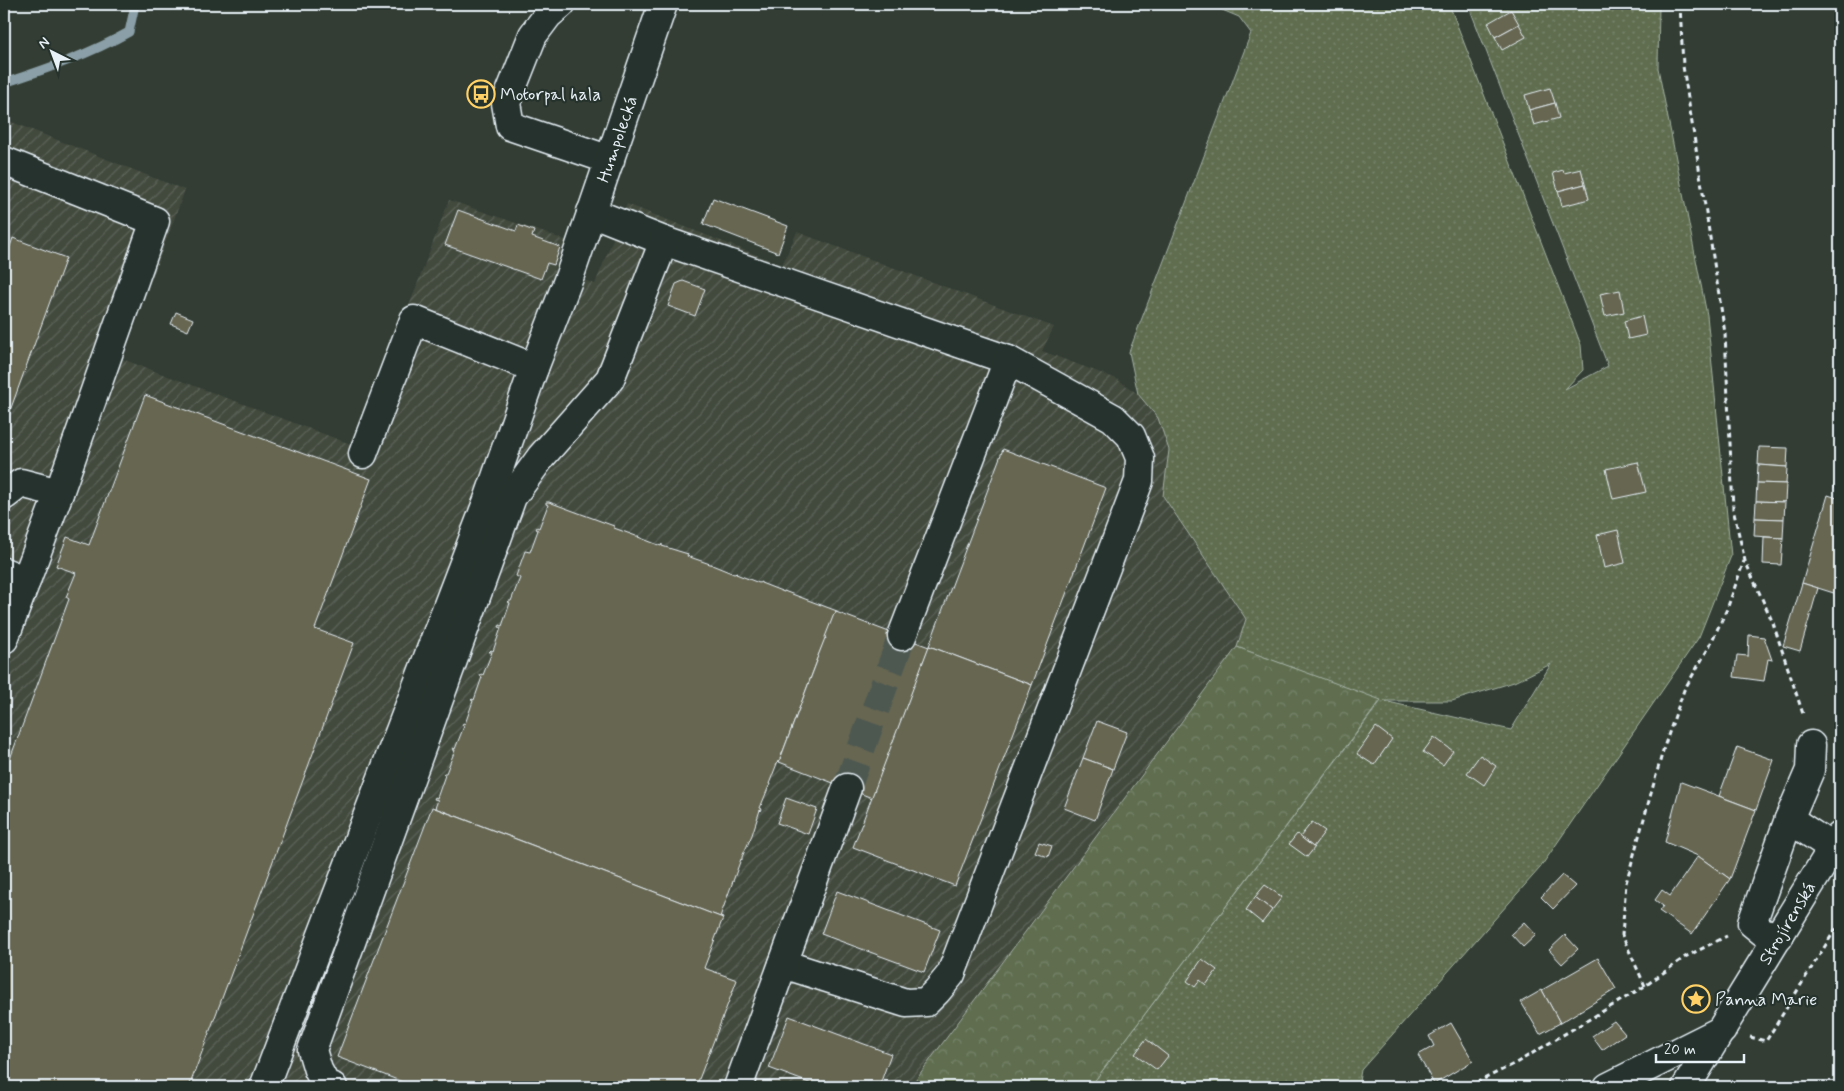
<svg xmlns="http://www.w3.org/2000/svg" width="1844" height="1091" font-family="Mynerve,sans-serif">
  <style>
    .industrial { fill: url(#industrial-furrows) }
    .grass { fill: url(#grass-dots); stroke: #a4b0a4; fill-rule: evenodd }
    .forest { fill: url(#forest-crowns); stroke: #a4b0a4 }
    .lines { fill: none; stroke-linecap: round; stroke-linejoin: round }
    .stream { stroke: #8a9fa7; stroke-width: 9 }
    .building { fill: #666651; stroke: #e8f1f8 }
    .minor-tunnel { stroke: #4e5851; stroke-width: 28; stroke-dasharray: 28 14; stroke-linecap: butt }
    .minor-casing { stroke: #e8f1f8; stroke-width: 31 }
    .path { stroke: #e8f1f8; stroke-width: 3; stroke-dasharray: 5 4; stroke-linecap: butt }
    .minor { stroke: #26332d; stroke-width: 28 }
    .labels { text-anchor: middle; stroke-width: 4.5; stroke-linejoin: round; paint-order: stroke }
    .poi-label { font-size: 18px; fill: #e8f1f8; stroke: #26332d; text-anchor: start }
    .street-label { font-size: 18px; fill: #e8f1f8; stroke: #26332d }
  </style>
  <defs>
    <pattern id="industrial-furrows" width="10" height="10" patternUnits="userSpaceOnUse" patternTransform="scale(1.25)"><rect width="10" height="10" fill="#42493d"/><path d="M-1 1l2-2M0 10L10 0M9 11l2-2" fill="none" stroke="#5d645a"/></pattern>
    <pattern id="grass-dots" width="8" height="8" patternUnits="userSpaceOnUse" patternTransform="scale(1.25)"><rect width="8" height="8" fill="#606e50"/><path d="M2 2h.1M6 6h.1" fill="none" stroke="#77836a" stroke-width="1.8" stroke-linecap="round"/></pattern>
    <pattern id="forest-crowns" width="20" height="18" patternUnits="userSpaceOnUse" patternTransform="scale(1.25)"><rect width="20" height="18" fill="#606e50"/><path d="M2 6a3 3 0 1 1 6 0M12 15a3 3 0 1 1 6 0" fill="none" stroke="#77836a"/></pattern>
  </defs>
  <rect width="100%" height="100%" fill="#333d34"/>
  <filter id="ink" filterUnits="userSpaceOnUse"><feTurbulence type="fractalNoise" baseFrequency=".02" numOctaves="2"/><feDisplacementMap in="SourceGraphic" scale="10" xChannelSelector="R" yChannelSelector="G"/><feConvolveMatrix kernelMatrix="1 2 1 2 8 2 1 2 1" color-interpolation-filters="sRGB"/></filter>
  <g filter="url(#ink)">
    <polygon class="industrial" points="4,119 185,190 122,359 356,446 449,200 568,241 554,270 595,284 627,204 782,265 797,232 1054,327 1042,351 1117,379 1138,394 1158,418 1169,450 1163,497 1246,619 1237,647 910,1087 4,1087"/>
    <path class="grass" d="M1208,4H1449L1581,345L1583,370L1565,389L1608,366L1468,4H1659L1658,68L1707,315L1731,556L1699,637L1540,868L1361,1070L1358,1087H1090L1381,701L1237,647L1246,619L1163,496L1169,450L1158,418L1138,394L1129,352L1251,33L1239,17ZM1551,664L1511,730L1384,701H1452L1514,682Z"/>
    <polygon class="forest" points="1237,647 1381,700 1090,1087 910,1087"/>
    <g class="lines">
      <path class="stream" d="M4,83C47,69 90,54 129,32L135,5"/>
    </g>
    <g class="building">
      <polygon points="1511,10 1519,24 1495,37 1488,23"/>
      <polygon points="1519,24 1526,37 1502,50 1495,37"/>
      <polygon points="1550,88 1555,103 1529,110 1525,95"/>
      <polygon points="1555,103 1559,118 1534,125 1529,110"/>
      <polygon points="1581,169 1585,184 1558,191 1553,173 1563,170 1564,173"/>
      <polygon points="1585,184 1589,199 1562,206 1558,191"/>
      <polygon points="713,198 788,226 778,253 703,224"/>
      <polygon points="458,210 516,231 518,225 534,231 532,237 560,247 554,265 547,263 541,279 445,245"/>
      <polygon points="13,238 66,258 4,427 4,263"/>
      <polygon points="683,281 705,289 695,316 668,306 676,284"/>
      <polygon points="1620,290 1624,312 1605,316 1600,294"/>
      <polygon points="176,312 193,319 188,331 171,324"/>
      <polygon points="1642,316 1646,335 1628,339 1624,321"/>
      <polygon points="145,395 371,479 315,629 354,643 189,1087 4,1087 4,775 69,599 66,597 76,573 56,566 67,537 89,545"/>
      <polygon points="1759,447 1788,448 1787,467 1758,465"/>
      <polygon points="1003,449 1106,488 1032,685 929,646"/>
      <polygon points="1638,462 1646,492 1613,499 1606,469"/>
      <polygon points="1840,464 1840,488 1834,487"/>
      <polygon points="1758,465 1787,467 1786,484 1757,483"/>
      <polygon points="1757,483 1786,484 1785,502 1756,501"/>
      <polygon points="1828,495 1840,499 1840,595 1802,583"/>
      <polygon points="1756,501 1785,502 1784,519 1755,518"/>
      <polygon points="546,502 549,502 614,526 614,528 636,536 639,536 638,537 661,546 662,544 662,546 688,554 687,556 710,564 712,564 712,565 734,574 737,573 736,574 759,583 761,582 761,583 784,592 784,591 837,611 816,661 817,661 779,762 778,761 769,784 771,784 770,786 769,786 760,808 762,809 761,811 760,810 752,835 742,857 742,860 741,859 720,917 435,808 438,800 434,799 435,797 437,798 445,775 443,774 444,773 446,773 455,750 453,750 453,748 455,749 464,726 462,725 463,723 465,724 473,701 471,700 472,699 474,700 482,677 480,676 481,674 483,675 492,652 489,652 491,650 493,651 501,628 499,627 500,625 502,626 510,603 508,602 509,601 511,601 520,578 516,576 525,551 530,552 538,530 536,529 537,527 539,528 548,505 546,504"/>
      <polygon points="1755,518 1784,519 1783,538 1754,536"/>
      <polygon points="1618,530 1625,563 1604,568 1597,535"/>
      <polygon points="1764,537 1783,538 1781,565 1763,564"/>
      <polygon points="1802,583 1818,588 1800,651 1783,646"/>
      <polygon points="836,612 929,647 872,798 779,762 817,661 816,661 825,638 826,639 825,637 834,614 835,614"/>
      <polygon points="1749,635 1764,637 1772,660 1768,659 1764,681 1734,677 1737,655 1748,656"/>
      <polygon points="929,646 1032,685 955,886 853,847"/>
      <polygon points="1097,721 1127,732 1113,769 1083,758"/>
      <polygon points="1376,727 1392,739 1374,765 1357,754"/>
      <polygon points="1434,737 1453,751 1443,765 1423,752"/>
      <polygon points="1737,747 1774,760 1756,810 1719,796"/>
      <polygon points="1480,755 1496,766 1484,785 1467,773"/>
      <polygon points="1083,758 1113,769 1095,820 1064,808"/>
      <polygon points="1681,782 1756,810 1730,879 1698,856 1665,842"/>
      <polygon points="786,798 817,809 808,834 777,823"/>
      <polygon points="432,807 723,918 704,968 737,980 696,1087 416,1087 337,1057"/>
      <polygon points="1312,822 1325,831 1313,847 1300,837"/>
      <polygon points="1297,834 1313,847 1315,847 1307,857 1289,844"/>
      <polygon points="1039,842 1052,846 1048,857 1035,852"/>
      <polygon points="1698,856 1730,879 1692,934 1659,911 1663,906 1655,900 1662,890 1670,896"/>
      <polygon points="1562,875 1575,886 1553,909 1541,897"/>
      <polygon points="1265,885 1282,897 1272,910 1255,897"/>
      <polygon points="837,891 940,930 924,972 821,934"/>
      <polygon points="1255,897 1272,910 1262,923 1246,910"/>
      <polygon points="1524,922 1536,935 1523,947 1511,934"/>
      <polygon points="1565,935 1578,949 1562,964 1549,950"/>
      <polygon points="1598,958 1616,989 1560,1023 1542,990"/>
      <polygon points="1202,959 1217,970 1206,985 1200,980 1195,987 1187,981"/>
      <polygon points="1542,990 1560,1023 1540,1034 1521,1002"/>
      <polygon points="789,1016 891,1054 879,1087 820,1087 769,1068"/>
      <polygon points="1614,1021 1625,1034 1602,1050 1592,1036"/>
      <polygon points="1451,1023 1473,1061 1434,1084 1418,1055 1434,1046 1429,1036"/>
      <polygon points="1146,1039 1168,1056 1157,1070 1135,1054"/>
    </g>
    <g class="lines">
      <polyline class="minor-tunnel" points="847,788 902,636"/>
      <g class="minor-casing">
        <g id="minor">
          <polyline points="561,4 548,15 533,35 506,103 510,126 610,160"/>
          <polyline points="4,161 155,221 59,493 4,639"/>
          <polyline points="591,212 664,241 1008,360 1113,418 1131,436 1140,458 1139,481 951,974 937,991 926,1002 906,1003 783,964"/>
          <polyline points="363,454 414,320 534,368"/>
          <polyline points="4,496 21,483 59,493"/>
          <polyline points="4,572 26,581"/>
          <polyline points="902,636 1008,360"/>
          <polyline points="1789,819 1833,848"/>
          <polyline points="1779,937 1763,932 1752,923 1789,819 1810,770 1811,745"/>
          <polyline points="264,1087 488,500 534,368 570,275 663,4"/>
          <polyline points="333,1087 326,1085 318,1070 312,1050 512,497 541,457 610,379 664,241"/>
          <polyline points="738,1087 847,788"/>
          <polyline points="1608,1087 1722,1030"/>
          <polyline points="1686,1087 1840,836"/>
        </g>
      </g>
      <g class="path">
        <polyline points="1680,4 1683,66 1725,333 1733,509 1745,561 1773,623 1804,717"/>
        <polyline points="1645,986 1622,935 1626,883 1664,747 1684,690 1708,649 1727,609 1744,561"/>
        <polyline points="1750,1037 1766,1041 1840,922"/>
        <polyline points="1468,1087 1516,1063 1645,986 1685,957 1727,936"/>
      </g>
      <use href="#minor" class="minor"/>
    </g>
  </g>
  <defs>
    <g id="bus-ring" transform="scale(1.4375)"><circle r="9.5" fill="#26332d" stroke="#ffd166" stroke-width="1.5"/><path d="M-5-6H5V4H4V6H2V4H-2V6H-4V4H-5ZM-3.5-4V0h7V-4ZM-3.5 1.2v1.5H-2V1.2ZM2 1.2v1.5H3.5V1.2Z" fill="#ffd166"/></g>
    <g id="sight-ring" transform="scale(1.4375)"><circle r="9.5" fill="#26332d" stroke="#ffd166" stroke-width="1.5"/><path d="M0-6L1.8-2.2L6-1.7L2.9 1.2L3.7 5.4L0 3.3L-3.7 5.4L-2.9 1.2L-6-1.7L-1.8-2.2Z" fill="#ffd166"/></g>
  </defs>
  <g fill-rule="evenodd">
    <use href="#bus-ring" x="481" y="94"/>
    <use href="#sight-ring" x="1696" y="999"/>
  </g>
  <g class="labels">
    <g class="poi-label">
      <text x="500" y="100">Motorpal hala</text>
      <text x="1715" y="1005">Panna Marie</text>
    </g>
    <g class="street-label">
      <text transform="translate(617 139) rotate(-71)" y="6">Humpolecká</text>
      <text transform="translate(1787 923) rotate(-59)" y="6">Strojírenská</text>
    </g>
  </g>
  <rect width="1844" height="1091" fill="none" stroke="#26332d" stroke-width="20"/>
  <rect x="10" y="10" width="1824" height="1071" fill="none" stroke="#e8f1f8" stroke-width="2" filter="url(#ink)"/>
  <g transform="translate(52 52) rotate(318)" stroke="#26332d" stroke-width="4" paint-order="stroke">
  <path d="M0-4L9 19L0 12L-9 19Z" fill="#e8f1f8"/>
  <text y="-8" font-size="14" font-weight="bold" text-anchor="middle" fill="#e8f1f8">N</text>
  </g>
  <path d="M1656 1054v8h88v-8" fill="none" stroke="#e8f1f8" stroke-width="2.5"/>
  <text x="1664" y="1054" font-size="15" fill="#e8f1f8" stroke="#26332d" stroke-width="4" paint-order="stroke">20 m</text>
</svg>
